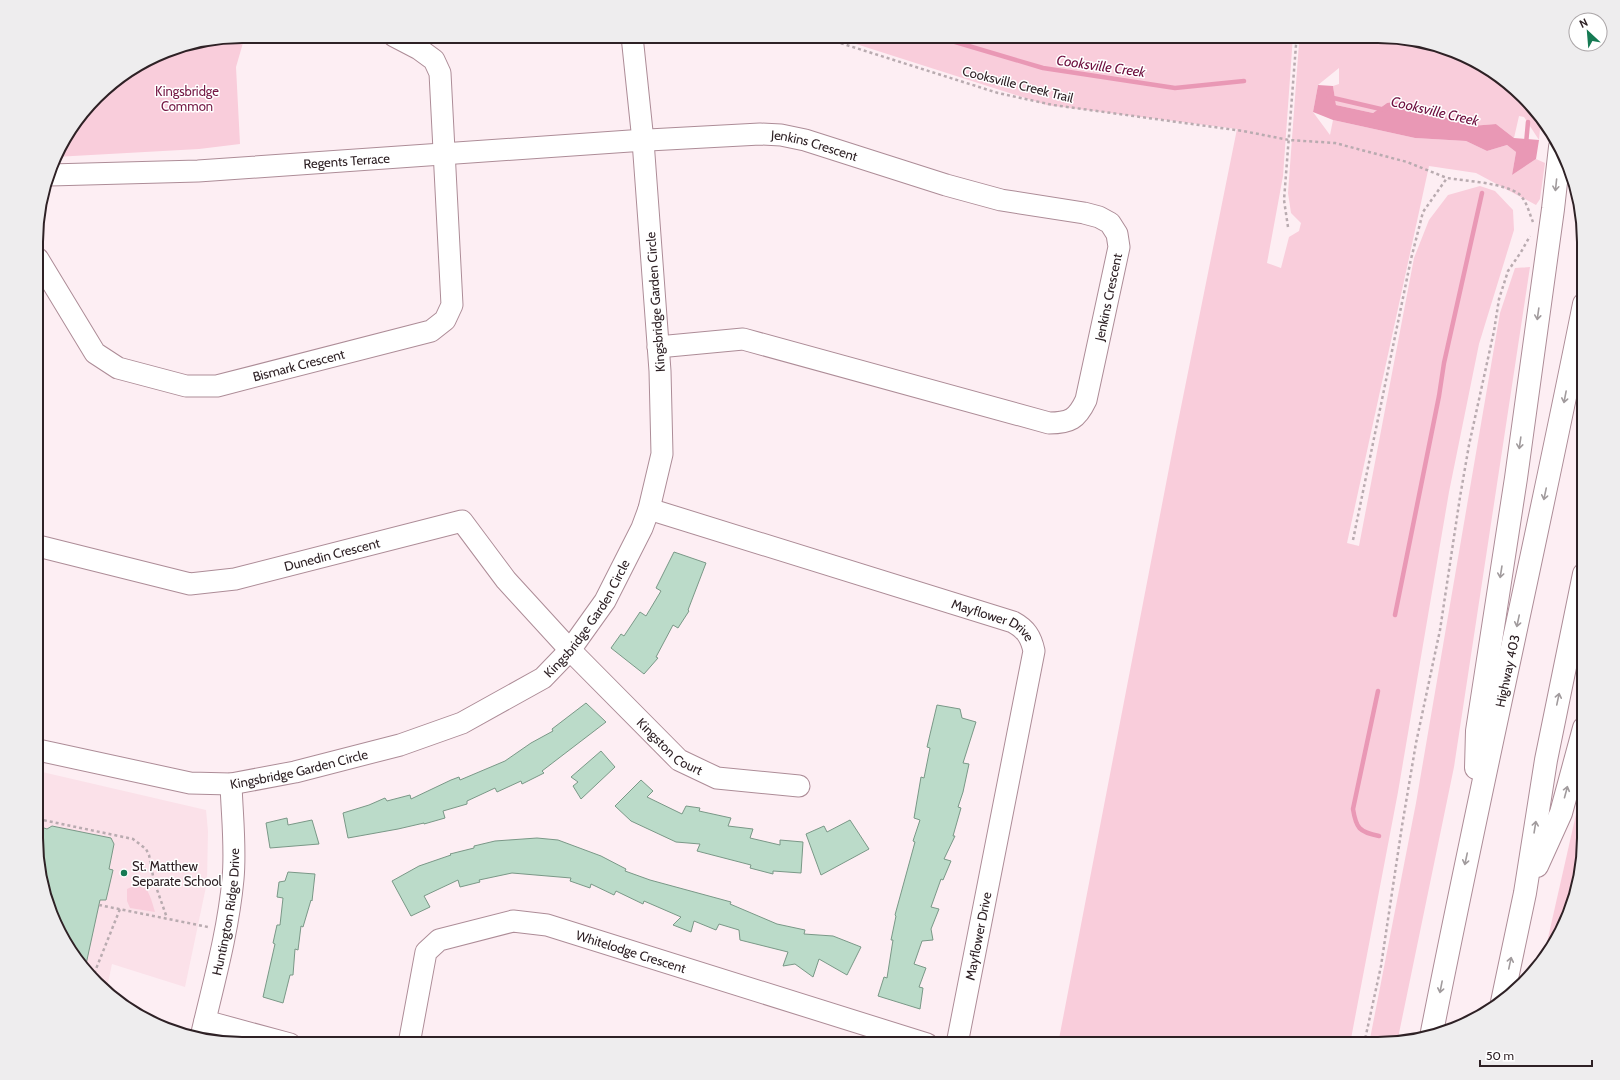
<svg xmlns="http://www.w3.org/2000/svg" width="1620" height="1080" font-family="Cabin,sans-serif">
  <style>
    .built { fill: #fbe1e9 }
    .green { fill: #f9cddb }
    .water { fill: #e998b5 }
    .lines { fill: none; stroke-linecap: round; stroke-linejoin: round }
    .stream { stroke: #e998b5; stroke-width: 4.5 }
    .building { fill: #bbdbc9; stroke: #7a9887 }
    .minor-casing { stroke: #ad8c97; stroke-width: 23 }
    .highway-casing { stroke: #ad8c97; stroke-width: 24 }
    .path { stroke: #b9abb0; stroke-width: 2.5; stroke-dasharray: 3 3; stroke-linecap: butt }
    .minor { stroke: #fff; stroke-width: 21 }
    .highway { stroke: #fff; stroke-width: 22 }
    .oneway { stroke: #a19b9d }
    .poi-dot { fill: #157a53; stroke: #fff; stroke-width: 1.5 }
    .labels { text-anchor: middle; stroke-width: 3; stroke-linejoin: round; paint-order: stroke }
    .street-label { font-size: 13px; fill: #2e2125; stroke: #fff }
    .park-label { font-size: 13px; fill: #741743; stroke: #fff }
    .poi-label { font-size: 13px; fill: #2e2125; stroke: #fff; text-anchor: start }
    .water-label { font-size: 14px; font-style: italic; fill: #6c0d3d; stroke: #fff }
    .rim { fill: none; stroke: #2e2125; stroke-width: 2 }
  </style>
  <rect width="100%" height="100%" fill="#fdeef3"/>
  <polygon class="built" points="38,771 206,810 208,831 207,882 185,987 112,964 106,992 96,984 64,941 38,865"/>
  <g class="green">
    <polygon points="242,36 245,36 236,67 240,144 199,149 55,157 57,151 106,87 163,52"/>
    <polygon points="831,36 1293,36 1283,176 1267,263 1281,268 1289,237 1299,231 1301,223 1291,213 1288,193 1299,43 1302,36 1378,36 1444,47 1493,71 1533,106 1541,118 1539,140 1524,117 1519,116 1514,138 1496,124 1471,126 1387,103 1373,113 1336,105 1333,86 1339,84 1339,68 1318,85 1313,112 1330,135 1333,120 1415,138 1466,141 1487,151 1507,145 1516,152 1512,175 1536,159 1545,163 1540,199 1536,205 1476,173 1429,166 1347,543 1359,546 1414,258 1429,220 1448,195 1480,186 1495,191 1513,210 1514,230 1479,344 1449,492 1398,792 1350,1044 1058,1044 1176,432 1237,129 1047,105"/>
    <polygon points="1530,267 1454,767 1397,1043 1369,1044 1416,803 1500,313 1515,268"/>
    <polygon points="1584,779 1584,851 1573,904 1549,953 1543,960"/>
    <path d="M140,883C149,888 152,902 155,912L130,908L127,901V889Z"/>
  </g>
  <polygon class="water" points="1318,85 1333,86 1336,105 1373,113 1387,103 1402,101 1444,117 1471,126 1496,124 1514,138 1539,140 1536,159 1512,175 1516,152 1507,145 1487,151 1466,141 1415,138 1333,120 1313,112"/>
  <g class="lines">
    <g class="stream">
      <polyline points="935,36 1043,68 1175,88 1244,81"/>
      <polyline points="1329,97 1385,110"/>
      <polyline points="1526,144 1528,122"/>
      <polyline points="1395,615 1439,396 1444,363 1482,193"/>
      <path d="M1378,691L1353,809C1356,828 1359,832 1379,836"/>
    </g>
  </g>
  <g class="building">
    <polygon points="674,552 706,563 688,610 689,611 678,628 673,625 656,657 658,658 644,674 611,648 621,634 624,636 640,612 646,616 661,591 656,588"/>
    <polygon points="586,703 606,722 542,771 544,773 522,784 521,781 497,792 495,788 467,801 467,804 443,811 445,818 424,824 424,823 398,829 348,838 343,813 369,805 385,798 387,801 410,795 411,799 451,780 459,777 460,780 505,761 531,743 553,731 552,729"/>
    <polygon points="937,705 960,709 962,718 976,722 963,763 969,764 963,792 958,807 961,808 953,836 955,836 944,859 951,861 943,880 941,879 931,907 939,909 931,929 933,940 922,941 914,964 926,968 919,987 923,988 920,1009 878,996 884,977 887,978 893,940 891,940 896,916 895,915 915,842 913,841 920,820 914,818 921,777 924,778 930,748 927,747"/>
    <polygon points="601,751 615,767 581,799 573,786 578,782 571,777"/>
    <polygon points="641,780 653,791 647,797 682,814 686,806 700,808 699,811 731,818 728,826 753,829 750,838 780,845 780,840 803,842 801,873 773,871 773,874 750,868 751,865 697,851 700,844 676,842 631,821 615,806"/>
    <polygon points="287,818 288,825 312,820 319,844 270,848 266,823"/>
    <polygon points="850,820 869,849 821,875 806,834 824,826 827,832"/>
    <polygon points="38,826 47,829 52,826 111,838 114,844 109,869 113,870 106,900 100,900 85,969 64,941 38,865"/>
    <polygon points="537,838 558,840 601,856 626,869 625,871 650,880 731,902 730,904 777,924 805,930 804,934 833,936 861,947 847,975 819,959 813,977 795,964 783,966 788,952 740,940 739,930 719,924 716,930 694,921 691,932 673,925 681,917 644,901 643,904 616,891 614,895 591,884 590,888 570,881 571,878 512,873 479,880 480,882 460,887 458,880 424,896 430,907 411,916 392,881 419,866 451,855 450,854 474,848 474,846 495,841"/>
    <polygon points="288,872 315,874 312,901 311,900 303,927 301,926 298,950 295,949 293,975 290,975 283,1003 263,997 275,944 273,943 277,925 280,925 283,898 277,897 279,882 285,881"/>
  </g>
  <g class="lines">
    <g class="minor-casing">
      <g id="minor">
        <path id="s1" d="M50,175L198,171L630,141L760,134L781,135L805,140L946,185L1001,200L1084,213L1099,217L1110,223L1117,234L1119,247L1086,400C1077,419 1070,423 1049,423L743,339L658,347"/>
        <path id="s2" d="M38,259L95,353L118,368L186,386H217L431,331L445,320L452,305L440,73L434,60L419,49L394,36"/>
        <path id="s3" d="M649,509L1013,622C1026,629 1031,637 1034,651L957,1044"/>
        <path id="s4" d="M38,546L190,584L235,579L462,521L506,580L570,650L679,760L717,778L799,786"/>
        <path id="s5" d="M38,750L190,783L231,784L295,772L400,745L462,723L543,678L570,650L605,601L642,528L649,509L662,454L660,371L643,141L632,36"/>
        <polyline points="205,1021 290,1044"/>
        <path id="s6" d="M201,1037C213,985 228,933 233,879C236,848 232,815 231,784"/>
        <path id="s7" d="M409,1044L426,952L439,940L513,921L547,925L927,1044"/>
      </g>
    </g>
    <g class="highway-casing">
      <g id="highway">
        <polyline points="1476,768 1477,731 1516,478 1553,209 1560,147"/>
        <polyline points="1537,866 1561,813 1584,728"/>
        <polyline points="1502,1002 1525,893 1546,760 1584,574"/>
        <path id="s8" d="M1431,1037C1479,792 1535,549 1584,304"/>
      </g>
    </g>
    <g class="path">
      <polyline points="818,36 998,93 1053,105 1243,131 1289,140 1335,143 1407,162 1447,178"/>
      <polyline points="1288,227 1284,200 1296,45 1298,36"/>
      <path d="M1353,540L1411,259L1423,212L1447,178C1466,181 1504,183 1519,194C1527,201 1529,213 1533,222"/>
      <polyline points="38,819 133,839 146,849 149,855 154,881 167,918"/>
      <polyline points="99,905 208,927"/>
      <polyline points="92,979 120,909"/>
      <polyline points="1364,1044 1381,966 1402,826 1416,743 1440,630 1460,497 1469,445 1494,331 1499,299 1508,271 1521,252 1530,236"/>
    </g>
    <use href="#minor" class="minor"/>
    <use href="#highway" class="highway"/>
  </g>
  <defs><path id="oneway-shaft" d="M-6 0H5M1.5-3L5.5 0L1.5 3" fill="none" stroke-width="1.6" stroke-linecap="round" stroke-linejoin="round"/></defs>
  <g class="oneway">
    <use href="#oneway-shaft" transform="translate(1556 185) rotate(96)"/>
    <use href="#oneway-shaft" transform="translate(1538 314) rotate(98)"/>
    <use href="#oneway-shaft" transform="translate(1565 397) rotate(101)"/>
    <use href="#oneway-shaft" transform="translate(1520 443) rotate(98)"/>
    <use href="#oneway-shaft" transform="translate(1545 494) rotate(102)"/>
    <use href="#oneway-shaft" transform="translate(1501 572) rotate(99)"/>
    <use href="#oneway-shaft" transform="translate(1518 621) rotate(102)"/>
    <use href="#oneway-shaft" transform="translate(1558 699) rotate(-78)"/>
    <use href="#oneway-shaft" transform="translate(1566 792) rotate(-75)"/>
    <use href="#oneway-shaft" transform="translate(1535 827) rotate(-81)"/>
    <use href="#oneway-shaft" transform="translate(1466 859) rotate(102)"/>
    <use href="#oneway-shaft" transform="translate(1510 963) rotate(-78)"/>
    <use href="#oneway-shaft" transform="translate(1441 987) rotate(101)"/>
  </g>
  <circle class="poi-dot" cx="124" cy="873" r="4"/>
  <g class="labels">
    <g class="street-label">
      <text transform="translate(1018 84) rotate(14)" y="5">Cooksville Creek Trail</text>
      <text dy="5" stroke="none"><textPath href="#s1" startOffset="767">Jenkins Crescent</textPath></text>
      <text dy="5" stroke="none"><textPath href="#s1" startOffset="297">Regents Terrace</textPath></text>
      <text transform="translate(1108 297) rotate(-78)" y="5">Jenkins Crescent</text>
      <text transform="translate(655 302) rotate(-94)" y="5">Kingsbridge Garden Circle</text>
      <text dy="5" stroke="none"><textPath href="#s2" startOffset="323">Bismark Crescent</textPath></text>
      <text dy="5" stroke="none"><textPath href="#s4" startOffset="302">Dunedin Crescent</textPath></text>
      <text dy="5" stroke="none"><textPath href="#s5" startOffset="603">Kingsbridge Garden Circle</textPath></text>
      <text dy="5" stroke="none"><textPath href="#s3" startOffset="362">Mayflower Drive</textPath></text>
      <text dy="5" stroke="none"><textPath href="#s8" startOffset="374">Highway 403</textPath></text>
      <text dy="5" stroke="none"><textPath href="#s4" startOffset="744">Kingston Court</textPath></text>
      <text dy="5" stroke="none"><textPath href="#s5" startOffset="266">Kingsbridge Garden Circle</textPath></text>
      <text dy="5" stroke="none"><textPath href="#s6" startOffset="128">Huntington Ridge Drive</textPath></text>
      <text transform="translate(978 936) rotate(-79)" y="5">Mayflower Drive</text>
      <text dy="5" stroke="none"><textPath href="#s7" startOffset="310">Whitelodge Crescent</textPath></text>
    </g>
    <g class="park-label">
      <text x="187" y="96">Kingsbridge<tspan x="187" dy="15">Common</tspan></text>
    </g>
    <g class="poi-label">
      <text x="132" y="871">St. Matthew<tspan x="132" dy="15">Separate School</tspan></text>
    </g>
    <g class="water-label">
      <text transform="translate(1101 66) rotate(8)" y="5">Cooksville Creek</text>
      <text transform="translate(1435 111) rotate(13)" y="5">Cooksville Creek</text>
    </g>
  </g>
  <path d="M0 0H1620V1080H0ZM242 43H1378A199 199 0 0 1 1577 242V838A199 199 0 0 1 1378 1037H242A199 199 0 0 1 43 838V242A199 199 0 0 1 242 43Z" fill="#eeedee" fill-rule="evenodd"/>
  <path class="rim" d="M242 43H1378A199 199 0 0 1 1577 242V838A199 199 0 0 1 1378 1037H242A199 199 0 0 1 43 838V242A199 199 0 0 1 242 43Z"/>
  <g transform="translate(1588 32) rotate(334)"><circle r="19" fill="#ffffff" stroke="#aba6a8"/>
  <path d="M0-3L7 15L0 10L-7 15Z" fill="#157a53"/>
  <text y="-6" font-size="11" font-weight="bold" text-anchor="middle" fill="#2e2125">N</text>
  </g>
  <path d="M1480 1060v6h112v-6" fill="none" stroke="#2e2125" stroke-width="2"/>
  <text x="1486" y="1060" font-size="12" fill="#2e2125" stroke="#ffffff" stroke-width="3" paint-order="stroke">50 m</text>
</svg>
